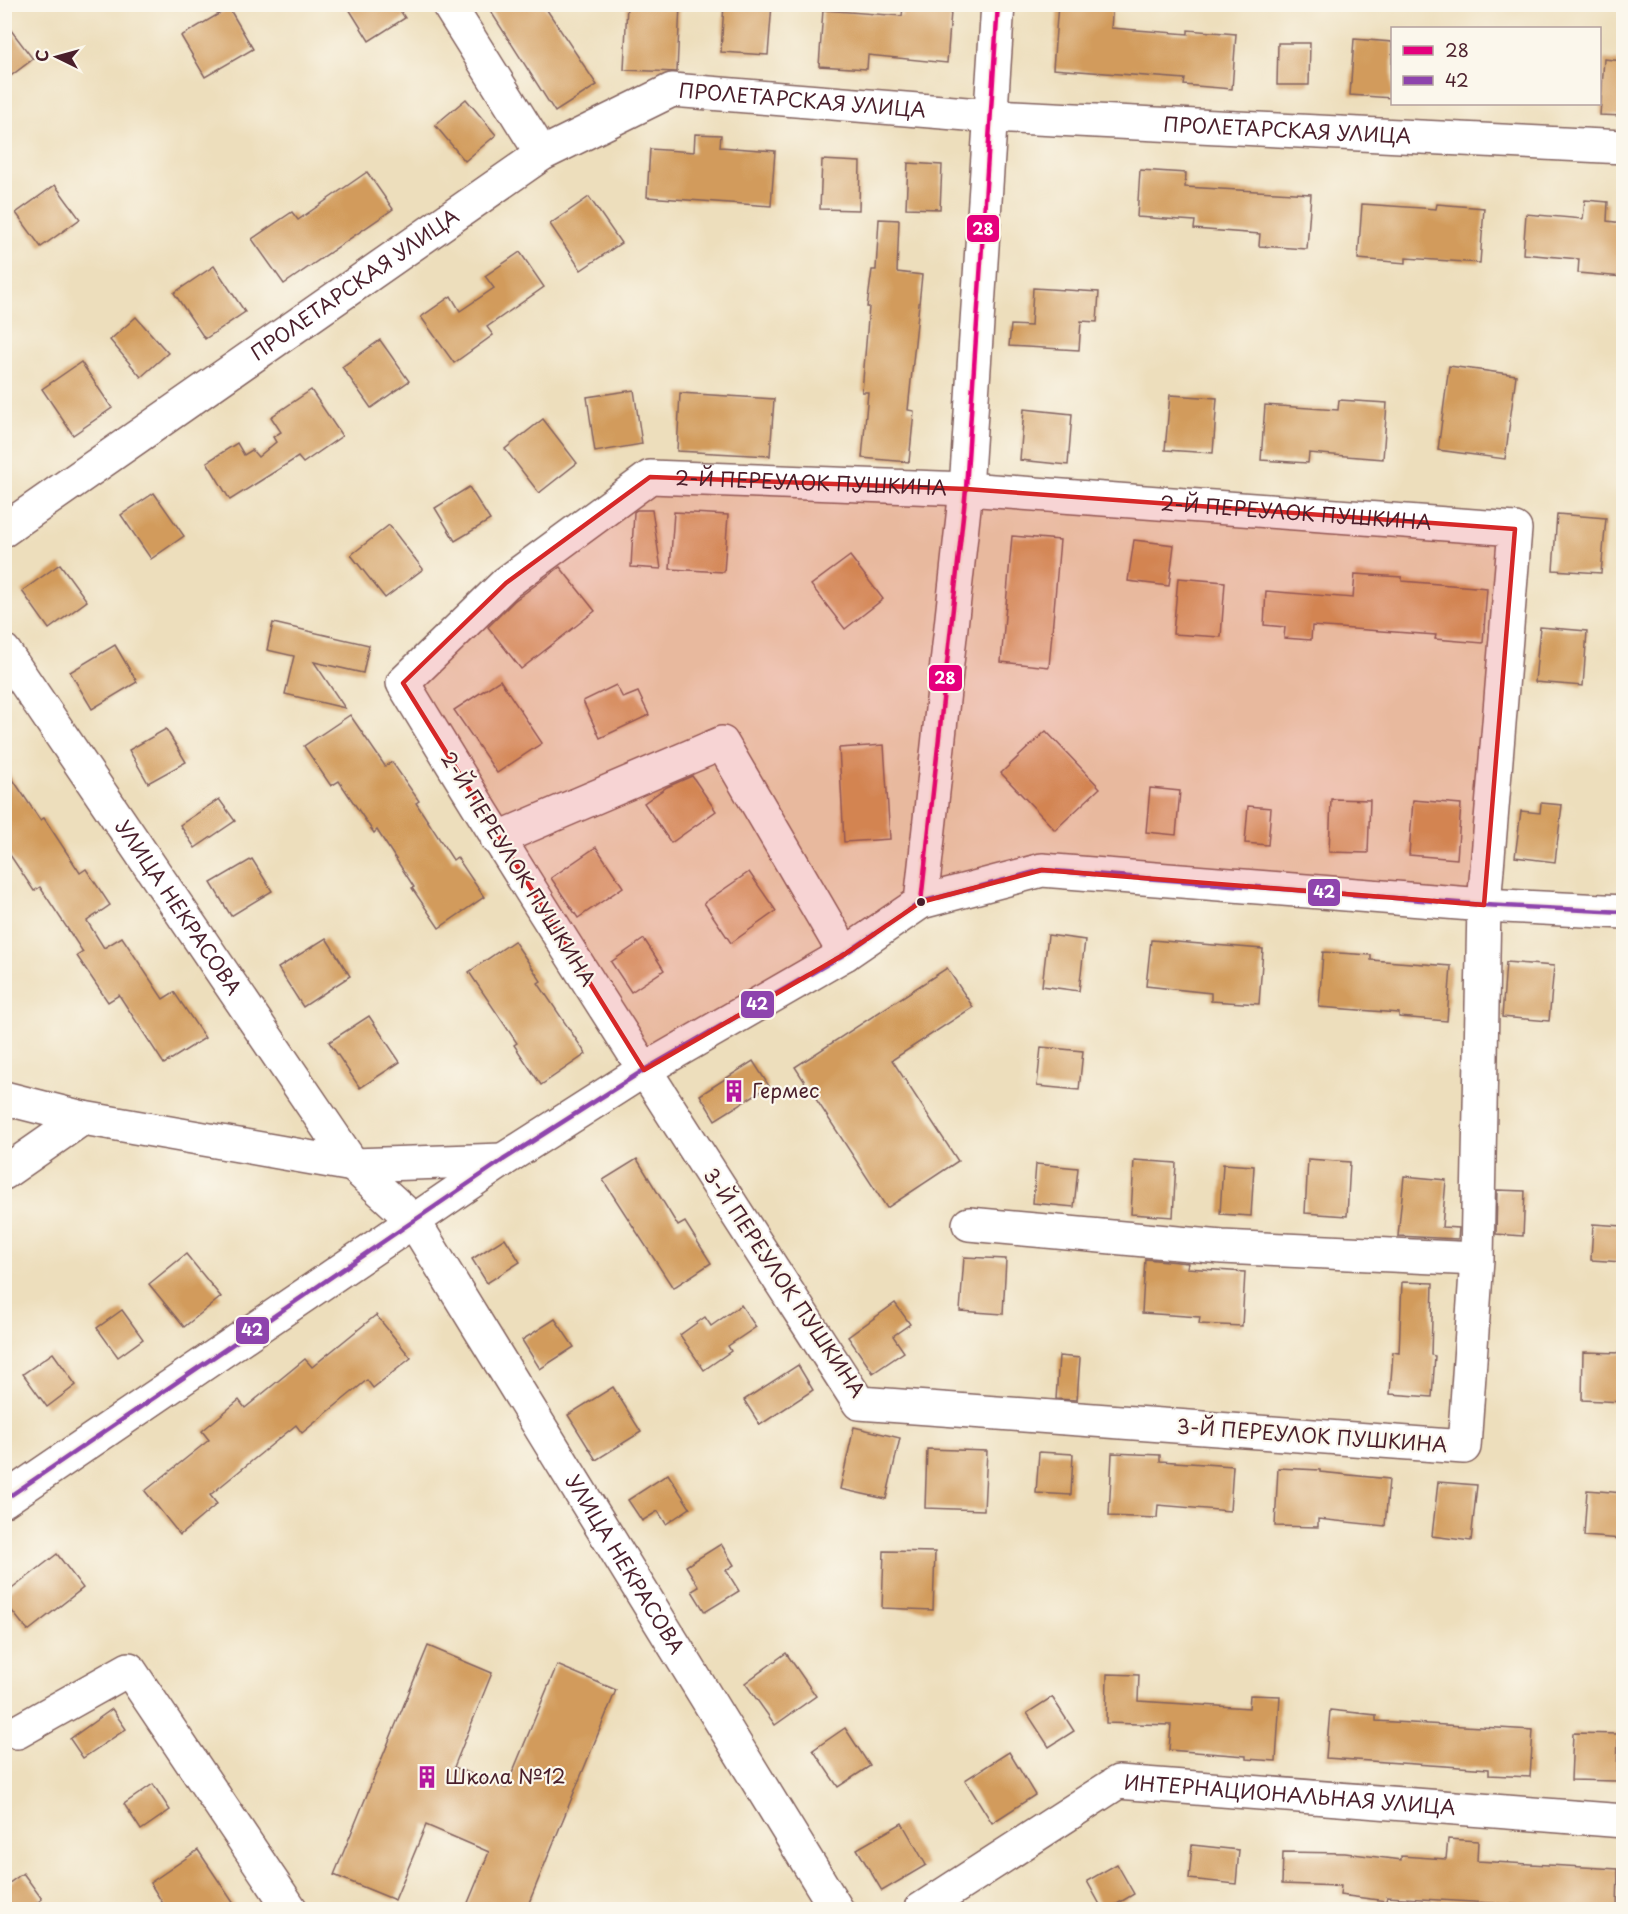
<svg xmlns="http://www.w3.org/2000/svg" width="1628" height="1914" font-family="'Playpen Sans',sans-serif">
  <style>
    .building { fill: #d29b5c }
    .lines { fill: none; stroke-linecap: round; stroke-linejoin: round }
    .minor-casing { stroke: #83625e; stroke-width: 36 }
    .minor { stroke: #fff; stroke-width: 33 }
    .bus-1-casing { stroke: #fbf7ec; stroke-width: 9 }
    .bus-2-casing { stroke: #fbf7ec; stroke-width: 9 }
    .bus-1 { stroke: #e5007d; stroke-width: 4.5 }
    .bus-2 { stroke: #8e44ad; stroke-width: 4.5 }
    .marked { fill: #d62828; fill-opacity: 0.2; stroke: #d62828; stroke-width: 4.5; stroke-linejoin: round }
    .bus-dot { fill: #4a1f2b; stroke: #fbf7ec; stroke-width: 2 }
    .labels { text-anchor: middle; stroke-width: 4.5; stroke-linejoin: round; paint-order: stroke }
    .street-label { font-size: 20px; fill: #4a1f2b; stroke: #fbf7ec }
    .poi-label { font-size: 20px; fill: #4a1f2b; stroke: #fbf7ec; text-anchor: start }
    .line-badge { stroke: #fbf7ec; stroke-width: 2 }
    .badge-label { font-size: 16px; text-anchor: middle; font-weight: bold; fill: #fff }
  </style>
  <rect width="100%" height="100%" fill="#fbf7ec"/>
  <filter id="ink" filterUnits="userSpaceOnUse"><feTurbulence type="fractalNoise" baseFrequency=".0167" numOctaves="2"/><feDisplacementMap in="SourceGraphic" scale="12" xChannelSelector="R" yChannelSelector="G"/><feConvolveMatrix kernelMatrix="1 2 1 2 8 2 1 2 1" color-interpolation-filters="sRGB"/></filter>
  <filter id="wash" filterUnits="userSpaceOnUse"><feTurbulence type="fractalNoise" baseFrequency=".008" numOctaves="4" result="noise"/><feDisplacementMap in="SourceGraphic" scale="24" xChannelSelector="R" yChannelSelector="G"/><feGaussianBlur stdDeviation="1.35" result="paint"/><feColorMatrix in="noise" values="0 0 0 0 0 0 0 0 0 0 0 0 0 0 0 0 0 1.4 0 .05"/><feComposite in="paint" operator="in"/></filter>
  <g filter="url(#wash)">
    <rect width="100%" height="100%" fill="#eddebc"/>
    <g id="blocks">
      <g class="building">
        <polygon points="346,4 396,4 405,18 369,41"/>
        <polygon points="486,4 543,4 597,85 555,112"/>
        <polygon points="627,4 680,4 677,72 624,70"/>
        <polygon points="724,4 772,4 768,55 721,52"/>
        <polygon points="1058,4 1113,4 1111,28 1188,34 1188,30 1236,34 1232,89 1184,85 1185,79 1053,69"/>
        <polygon points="903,7 951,12 947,63 868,55 867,69 819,66 823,10 902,16"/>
        <polygon points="229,8 253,49 205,77 181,36"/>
        <polygon points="4,21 33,59 4,81"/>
        <polygon points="1354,39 1392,42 1392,98 1350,95"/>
        <polygon points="1278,43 1310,43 1309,85 1277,85"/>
        <polygon points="1604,59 1623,61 1623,116 1600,115"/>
        <polygon points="466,99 496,135 465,161 435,125"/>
        <polygon points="695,134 721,135 720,147 775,151 771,206 647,197 650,149 694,152"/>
        <polygon points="822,160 860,162 859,210 820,209"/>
        <polygon points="908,163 942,165 940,209 906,208"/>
        <polygon points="1140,170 1186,173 1185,187 1311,194 1307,249 1259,246 1260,234 1194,229 1195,221 1137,217"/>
        <polygon points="367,172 393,209 284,284 252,239 292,212 298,220"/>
        <polygon points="55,185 80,219 41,247 16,213"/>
        <polygon points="589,197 621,243 581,270 550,224"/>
        <polygon points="1585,200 1608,202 1607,221 1623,223 1623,277 1578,273 1579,259 1523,254 1526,214 1583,219"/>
        <polygon points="1362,204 1436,209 1437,204 1484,208 1480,263 1406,258 1406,263 1358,259"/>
        <polygon points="879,219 899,220 897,272 922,275 908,410 914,411 909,462 862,458 868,392 862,392 869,307 867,307 872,270 876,270"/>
        <polygon points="520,252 544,287 487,327 493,335 454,363 421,317 451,296 460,311 494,288 485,276"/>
        <polygon points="214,266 245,312 205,339 174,293"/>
        <polygon points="1033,288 1099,292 1097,322 1081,321 1079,350 1009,346 1011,325 1031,326"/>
        <polygon points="136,317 168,353 141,377 110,340"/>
        <polygon points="380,340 409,381 371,408 342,367"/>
        <polygon points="81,362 112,408 73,435 42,389"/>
        <polygon points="1449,366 1516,375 1505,459 1438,450"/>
        <polygon points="311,390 342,436 303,463 298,457 230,500 207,462 237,443 244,455 252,450 258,457 276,442 273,437 281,432 271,417"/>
        <polygon points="634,390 642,444 595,452 587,397"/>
        <polygon points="680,393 774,399 770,456 677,451"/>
        <polygon points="1170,395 1217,398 1213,453 1165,450"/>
        <polygon points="1339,400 1387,403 1383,459 1309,453 1308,463 1261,460 1265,405 1338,410"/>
        <polygon points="1024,409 1072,414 1068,465 1020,460"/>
        <polygon points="543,419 577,463 539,493 505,449"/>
        <polygon points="469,487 490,520 455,541 435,508"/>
        <polygon points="154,493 184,536 151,559 121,515"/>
        <polygon points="637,510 652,510 661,569 631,567 634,512"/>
        <polygon points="674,512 728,515 724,572 670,569"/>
        <polygon points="1557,514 1606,518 1601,573 1553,570"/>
        <polygon points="389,525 423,569 385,598 351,555"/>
        <polygon points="1012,536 1060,540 1049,667 1001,662"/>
        <polygon points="1134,540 1174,545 1169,586 1128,581"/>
        <polygon points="850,556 883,599 845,629 811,585"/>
        <polygon points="60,564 87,601 49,629 22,591"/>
        <polygon points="560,567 595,611 521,669 488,627 514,601"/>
        <polygon points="1355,574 1402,577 1402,581 1487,588 1483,643 1435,639 1436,635 1312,626 1311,640 1284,638 1285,627 1264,625 1266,591 1353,598"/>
        <polygon points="1178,578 1225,582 1221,637 1173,634"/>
        <polygon points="273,623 369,645 363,673 314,662 345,708 285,694 294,656 267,650"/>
        <polygon points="1540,627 1587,631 1583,686 1535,682"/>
        <polygon points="115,645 137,682 92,709 70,672"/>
        <polygon points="500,680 542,743 497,773 454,710"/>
        <polygon points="616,685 623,698 638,692 649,715 600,738 583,701"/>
        <polygon points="350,715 385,766 392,762 419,801 416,803 453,860 457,857 484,897 439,928 412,888 414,887 377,830 374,833 339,781 331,786 304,746"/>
        <polygon points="166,729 186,762 148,783 129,750"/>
        <polygon points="1046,731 1100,788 1055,830 1001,773"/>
        <polygon points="884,745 890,839 844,842 839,748"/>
        <polygon points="4,766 40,820 44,818 80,873 86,869 110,905 87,921 104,948 122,937 163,999 174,992 205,1038 164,1064 119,995 108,1002 77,956 83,952 40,887 34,891 4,846"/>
        <polygon points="692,776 716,811 671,843 644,803 667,787"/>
        <polygon points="1150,788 1180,791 1176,835 1146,832"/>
        <polygon points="219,799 235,821 195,848 180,825"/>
        <polygon points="1331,799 1370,800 1368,853 1329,852"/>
        <polygon points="1413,800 1461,804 1457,859 1409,855"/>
        <polygon points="1541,803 1562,805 1555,862 1515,857 1521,811 1540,813"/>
        <polygon points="1248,806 1271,808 1268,845 1245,843"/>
        <polygon points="596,847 623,887 578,918 551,878"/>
        <polygon points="252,859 272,891 231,916 211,883"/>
        <polygon points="749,872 776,911 731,943 704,903"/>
        <polygon points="1048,935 1085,940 1079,991 1042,986"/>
        <polygon points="326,938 350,976 303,1007 278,968"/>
        <polygon points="644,939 664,970 631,992 611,962"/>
        <polygon points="1151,940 1263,949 1259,1004 1211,1001 1211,993 1146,986"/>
        <polygon points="514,941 541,981 538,983 586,1054 541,1085 514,1045 517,1043 469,972"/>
        <polygon points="1323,952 1371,955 1371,960 1451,966 1447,1021 1399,1017 1399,1013 1319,1007"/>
        <polygon points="1506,962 1554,966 1549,1021 1502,1017"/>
        <polygon points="947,968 973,1007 892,1060 958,1161 887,1208 795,1067"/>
        <polygon points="369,1016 400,1062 360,1088 329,1042"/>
        <polygon points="1041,1047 1083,1051 1079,1090 1037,1086"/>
        <polygon points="753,1061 769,1086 715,1120 700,1095"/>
        <polygon points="637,1159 678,1226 685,1222 711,1263 673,1288 603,1180"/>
        <polygon points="1308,1159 1350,1162 1347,1216 1305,1213"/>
        <polygon points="1134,1160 1176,1163 1173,1217 1131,1214"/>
        <polygon points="1036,1164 1078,1168 1074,1207 1033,1203"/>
        <polygon points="1223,1164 1254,1166 1251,1216 1220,1214"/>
        <polygon points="1404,1176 1446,1180 1442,1227 1459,1228 1458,1239 1398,1236"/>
        <polygon points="1497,1190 1525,1191 1523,1236 1496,1234"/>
        <polygon points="1593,1224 1623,1226 1623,1262 1591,1260"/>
        <polygon points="505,1238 520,1262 487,1283 472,1259"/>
        <polygon points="186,1254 221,1297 184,1327 149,1284"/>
        <polygon points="964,1257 1006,1259 1003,1314 960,1311"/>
        <polygon points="1145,1259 1188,1263 1187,1268 1245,1272 1242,1326 1199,1324 1200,1317 1142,1313"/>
        <polygon points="1402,1282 1433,1283 1431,1355 1435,1356 1432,1397 1390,1394 1393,1352 1399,1353"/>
        <polygon points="895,1303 910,1324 893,1336 904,1352 873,1373 848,1337"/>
        <polygon points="741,1305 756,1327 728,1346 731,1351 704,1370 680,1335 705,1317 711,1326"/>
        <polygon points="122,1310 143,1339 118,1357 97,1328"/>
        <polygon points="376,1315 411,1358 373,1388 367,1380 302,1433 296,1425 210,1495 217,1504 180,1535 145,1491 209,1440 202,1431 239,1400 245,1408 305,1359 312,1367"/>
        <polygon points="555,1319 574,1347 540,1369 522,1340"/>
        <polygon points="1583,1352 1623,1353 1623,1402 1582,1400"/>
        <polygon points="53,1353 76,1385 47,1407 23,1374"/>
        <polygon points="1059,1356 1080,1358 1077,1400 1056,1399"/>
        <polygon points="798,1365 813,1390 760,1425 744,1400"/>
        <polygon points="613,1387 641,1432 596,1460 568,1415"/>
        <polygon points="854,1427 900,1438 886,1499 840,1489"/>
        <polygon points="927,1449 987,1451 984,1510 925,1508"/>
        <polygon points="1039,1452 1073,1454 1071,1495 1036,1493"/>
        <polygon points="1112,1453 1160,1455 1160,1461 1233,1466 1230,1511 1158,1505 1157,1518 1109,1516"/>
        <polygon points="1278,1468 1320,1470 1320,1472 1389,1479 1385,1526 1318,1519 1318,1527 1275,1526"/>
        <polygon points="668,1474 690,1508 666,1524 658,1511 642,1521 628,1500"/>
        <polygon points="1438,1482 1477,1485 1471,1541 1432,1536"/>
        <polygon points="1587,1490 1623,1493 1622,1539 1584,1536"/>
        <polygon points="721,1544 734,1565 726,1570 739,1591 705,1612 692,1591 699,1587 686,1566"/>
        <polygon points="884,1551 935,1552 933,1610 882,1608"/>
        <polygon points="57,1554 83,1588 28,1631 4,1601 4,1595"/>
        <polygon points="428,1646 492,1673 454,1767 506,1788 557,1665 616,1690 526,1910 465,1910 489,1852 426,1825 395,1900 334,1875"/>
        <polygon points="786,1653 816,1696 775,1725 745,1683"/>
        <polygon points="1107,1674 1139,1675 1138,1701 1249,1708 1250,1695 1280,1696 1276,1761 1246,1759 1246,1756 1169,1750 1171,1725 1106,1723"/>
        <polygon points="1052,1697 1074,1731 1049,1747 1027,1713"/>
        <polygon points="112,1709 126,1729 83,1758 70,1739"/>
        <polygon points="1330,1710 1376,1715 1376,1721 1533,1730 1530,1777 1489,1775 1489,1769 1326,1758"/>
        <polygon points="845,1728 870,1766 838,1787 813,1750"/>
        <polygon points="1573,1733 1618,1734 1617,1781 1571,1780"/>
        <polygon points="1009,1752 1035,1795 992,1823 965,1780"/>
        <polygon points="153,1784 170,1810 141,1830 124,1804"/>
        <polygon points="902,1823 926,1865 882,1891 857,1849"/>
        <polygon points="1448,1839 1478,1841 1477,1861 1618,1869 1617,1910 1559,1910 1559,1907 1387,1897 1386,1901 1340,1895 1341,1886 1282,1884 1283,1852 1345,1853 1401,1860 1401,1856 1446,1859"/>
        <polygon points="1192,1845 1239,1850 1236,1884 1189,1879"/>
        <polygon points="198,1850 238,1910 167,1910 150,1883"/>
        <polygon points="1117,1864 1134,1894 1107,1910 1103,1910 1087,1881"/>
        <polygon points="23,1873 42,1899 27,1910 4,1910 4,1887"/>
      </g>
    </g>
  </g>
  <g filter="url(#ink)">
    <use href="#blocks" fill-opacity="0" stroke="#83625e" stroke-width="1.5"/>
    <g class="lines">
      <g class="minor-casing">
        <g id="minor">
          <polyline points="448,4 542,154"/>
          <path id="s1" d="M4,530L542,154L672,90L992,116L1624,147"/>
          <path id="s2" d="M4,651L353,1165L413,1220L837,1910"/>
          <polyline points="497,839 722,743 845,954"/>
          <polyline points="921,902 966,489 998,4"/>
          <polyline points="4,1098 83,1118 353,1165 503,1160"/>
          <polyline points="4,1173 83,1118"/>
          <path id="s3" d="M969,1224L1222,1247L1477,1259L1464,1447L859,1403C705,1164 550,926 403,683L506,583L650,477L966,489L1515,529L1484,905L1477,1259"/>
          <polyline points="4,1500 503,1160 644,1070 845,954 921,902 1042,870 1484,905 1624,912"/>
          <polyline points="17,1732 129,1669 291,1910"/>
          <path id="s4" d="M920,1910L1118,1782L1624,1821"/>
        </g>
      </g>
      <use href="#minor" class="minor"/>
      <g class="bus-1-casing">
        <polyline id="bus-1" points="921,902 966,489 998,4"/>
      </g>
      <g class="bus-2-casing">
        <polyline id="bus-2" points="4,1500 503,1160 644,1070 845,954 921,902 1042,870 1484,905 1624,912"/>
      </g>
      <use href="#bus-1" class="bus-1"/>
      <use href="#bus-2" class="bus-2"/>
    </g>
  </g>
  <path class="marked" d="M650,477L966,489L1515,529L1484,905L1042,870L921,902L845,954L644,1070L403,683L506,583Z"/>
  <defs>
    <g id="building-bare" transform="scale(1.8)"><path d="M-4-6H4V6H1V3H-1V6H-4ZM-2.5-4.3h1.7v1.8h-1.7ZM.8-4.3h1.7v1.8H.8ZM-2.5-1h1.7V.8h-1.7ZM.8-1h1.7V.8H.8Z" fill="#b5179e" stroke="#fbf7ec" stroke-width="2.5" paint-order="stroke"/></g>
  </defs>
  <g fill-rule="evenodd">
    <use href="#building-bare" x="734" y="1091"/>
    <use href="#building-bare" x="427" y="1777"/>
  </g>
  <circle class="bus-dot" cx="921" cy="902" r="5"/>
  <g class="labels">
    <g class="street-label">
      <text dy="7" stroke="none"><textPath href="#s1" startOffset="932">ПРОЛЕТАРСКАЯ УЛИЦА</textPath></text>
      <text dy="7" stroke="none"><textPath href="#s1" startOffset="1418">ПРОЛЕТАРСКАЯ УЛИЦА</textPath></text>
      <text dy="7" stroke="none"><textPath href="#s1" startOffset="428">ПРОЛЕТАРСКАЯ УЛИЦА</textPath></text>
      <text dy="7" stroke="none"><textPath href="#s3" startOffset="2640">2-Й ПЕРЕУЛОК ПУШКИНА</textPath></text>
      <text dy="7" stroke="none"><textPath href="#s3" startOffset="3126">2-Й ПЕРЕУЛОК ПУШКИНА</textPath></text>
      <text transform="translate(518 869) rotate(58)" y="7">2-Й ПЕРЕУЛОК ПУШКИНА</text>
      <text dy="7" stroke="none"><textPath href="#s2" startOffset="310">УЛИЦА НЕКРАСОВА</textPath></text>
      <text transform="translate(784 1283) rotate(56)" y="7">3-Й ПЕРЕУЛОК ПУШКИНА</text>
      <text transform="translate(1312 1436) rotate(4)" y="7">3-Й ПЕРЕУЛОК ПУШКИНА</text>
      <text dy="7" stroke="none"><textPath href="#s2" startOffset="1107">УЛИЦА НЕКРАСОВА</textPath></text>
      <text dy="7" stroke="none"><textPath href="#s4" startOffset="408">ИНТЕРНАЦИОНАЛЬНАЯ УЛИЦА</textPath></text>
    </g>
    <g class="poi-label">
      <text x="752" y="1098">Гермес</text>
      <text x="445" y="1784">Школа №12</text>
    </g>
  </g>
  <g class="line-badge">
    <rect x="966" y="214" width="34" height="29" rx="6" fill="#e5007d"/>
    <rect x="928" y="664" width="35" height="28" rx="6" fill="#e5007d"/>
    <rect x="1307" y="878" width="34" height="29" rx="6" fill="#8e44ad"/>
    <rect x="740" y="990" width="35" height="29" rx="6" fill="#8e44ad"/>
    <rect x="235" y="1316" width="35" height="29" rx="6" fill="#8e44ad"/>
  </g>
  <g class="badge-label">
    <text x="983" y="235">28</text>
    <text x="945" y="684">28</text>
    <text x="1324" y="898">42</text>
    <text x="757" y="1010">42</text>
    <text x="252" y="1336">42</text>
  </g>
  <rect width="1628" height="1914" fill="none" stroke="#fbf7ec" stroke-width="24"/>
  <rect x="1391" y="27" width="210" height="78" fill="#fbf7ec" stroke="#b4a19f" stroke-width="1.5"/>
  <rect x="1403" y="46" width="30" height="9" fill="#e5007d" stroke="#b4a19f" stroke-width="1.5"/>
  <text x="1445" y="57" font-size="18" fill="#4a1f2b">28</text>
  <rect x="1403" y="76" width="30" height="9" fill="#8e44ad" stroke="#b4a19f" stroke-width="1.5"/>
  <text x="1445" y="87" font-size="18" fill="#4a1f2b">42</text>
  <g transform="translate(57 57) rotate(275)" stroke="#fbf7ec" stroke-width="4.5" paint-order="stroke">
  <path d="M0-4.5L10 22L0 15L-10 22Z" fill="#4a1f2b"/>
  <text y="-9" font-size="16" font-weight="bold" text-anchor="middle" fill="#4a1f2b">С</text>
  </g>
</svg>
